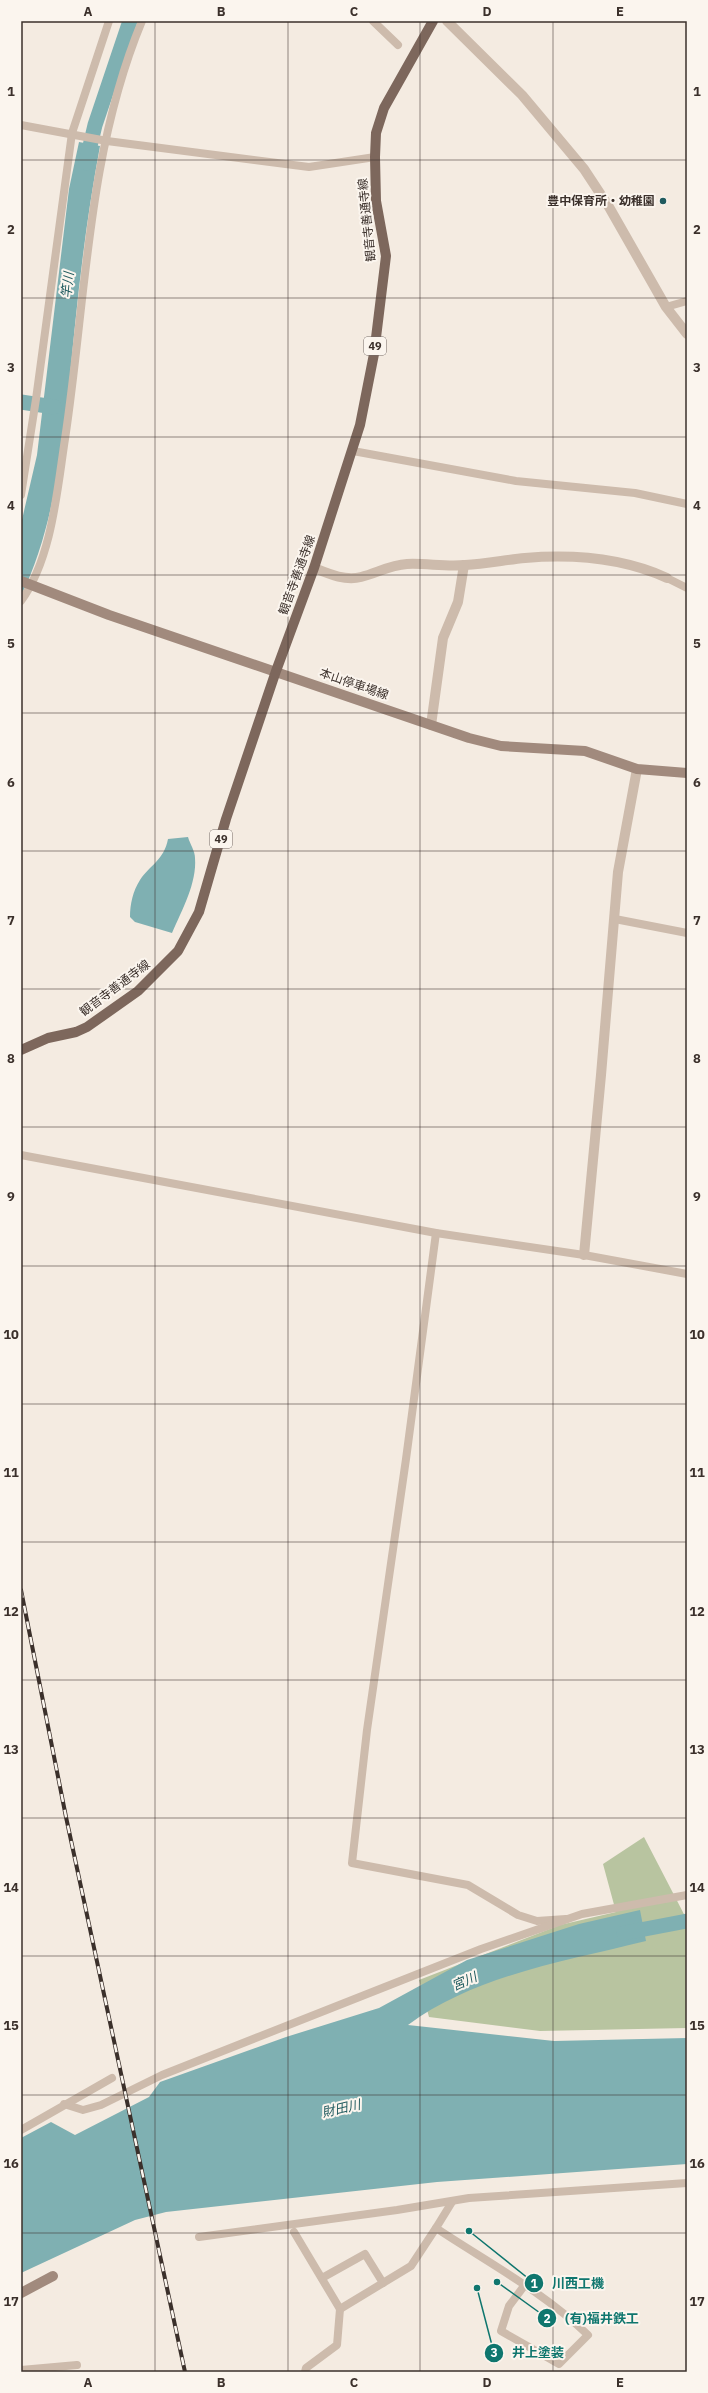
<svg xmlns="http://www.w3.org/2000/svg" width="708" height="2393" font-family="'IBM Plex Sans','Noto Sans JP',sans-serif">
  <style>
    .green { fill: #b8c4a0 }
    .water { fill: #7fb0b2 }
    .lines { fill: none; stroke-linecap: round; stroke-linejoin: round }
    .river { stroke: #7fb0b2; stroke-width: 15 }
    .minor { stroke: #cdbbac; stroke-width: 8 }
    .tertiary { stroke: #cdbbac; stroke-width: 10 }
    .secondary { stroke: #a18a7d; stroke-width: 10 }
    .primary { stroke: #7d675c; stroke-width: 10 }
    .rail-casing { stroke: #3b302b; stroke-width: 4 }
    .rail { stroke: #fbf5ee; stroke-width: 2.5; stroke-dasharray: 8; stroke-linecap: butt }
    .grid { fill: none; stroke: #3b302b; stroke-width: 1; stroke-opacity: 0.55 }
    .poi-dot { fill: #1f5a5e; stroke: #fbf5ee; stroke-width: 1.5 }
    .labels { text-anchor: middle; stroke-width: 4; stroke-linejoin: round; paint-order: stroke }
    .shield { fill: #fbf5ee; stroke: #756b66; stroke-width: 1 }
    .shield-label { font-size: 11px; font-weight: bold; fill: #3b302b }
    .poi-label { font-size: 12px; font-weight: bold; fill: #3b302b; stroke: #fbf5ee; text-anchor: end }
    .street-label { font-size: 12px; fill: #3b302b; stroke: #fbf5ee }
    .water-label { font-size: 13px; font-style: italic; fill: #1f5a5e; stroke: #fbf5ee }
    .leader { fill: none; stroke: #0f766e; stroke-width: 1.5 }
    .callout-dot { fill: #0f766e; stroke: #fbf5ee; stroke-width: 1.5 }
    .mark-label { font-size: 12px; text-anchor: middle; font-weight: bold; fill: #fff }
    .callout-label { font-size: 13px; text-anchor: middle; font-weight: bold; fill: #0f766e; stroke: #fbf5ee; stroke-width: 4; stroke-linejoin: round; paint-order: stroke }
    .neatline { fill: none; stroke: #3b302b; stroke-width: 1.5 }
    .grid-label { font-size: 13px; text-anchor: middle; font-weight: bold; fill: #3b302b }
  </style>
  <rect width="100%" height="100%" fill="#f4ebe1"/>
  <polygon class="green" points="644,1837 687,1920 687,2028 540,2031 429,2017 419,1980 560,1925 616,1912 603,1864"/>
  <g class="water">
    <path d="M79,142L100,146C89,205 81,265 75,325C66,412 60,517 21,596V524L37,455L69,189Z"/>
    <path d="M188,837C190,844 195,851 195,858C197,883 182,910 172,933L135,922L130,917C130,904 133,891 140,880C150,865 164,860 168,839Z"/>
    <path d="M640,1910L646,1941C566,1961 476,1975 408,2025L554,2041L687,2038V2164L437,2182L166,2212L135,2220L21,2273V2138L51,2122L75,2135L149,2097L160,2082L286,2037L379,2008L467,1960L579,1924Z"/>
  </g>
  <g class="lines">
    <g class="river">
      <polyline points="86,163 95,125 130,21"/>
      <polyline points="21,402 54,407"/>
      <polyline points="624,1933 687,1921"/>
    </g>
    <g class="minor">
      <polyline points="373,21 398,45"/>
      <polyline points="21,125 107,141 309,167 375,157"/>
      <polyline points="666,307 687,301"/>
      <polyline points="353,451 516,481 635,493 687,504"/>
      <polyline points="21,495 36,399 72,133 109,21"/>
      <polyline points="667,578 687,588"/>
      <path d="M21,601C52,558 57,491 65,439C86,300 87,153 142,21"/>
      <polyline points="615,919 687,933"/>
      <polyline points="21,1155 436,1233 584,1255 687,1274"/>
      <polyline points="436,1233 406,1459 367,1730 352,1863 468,1885 518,1915 537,1921 566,1919"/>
      <polyline points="64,2104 83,2110 101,2105 162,2075 481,1949 582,1914 687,1895"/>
      <polyline points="21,2130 112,2078"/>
      <path d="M452,2202L436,2228C487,2262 544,2292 588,2335L559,2364L501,2331L509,2306L524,2286"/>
      <polyline points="294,2232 340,2309 337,2345 306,2368 305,2372"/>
      <polyline points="199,2237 397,2210 469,2198 687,2183"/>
      <polyline points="322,2278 365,2254 383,2283"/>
      <polyline points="340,2309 411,2266 436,2228"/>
      <polyline points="21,2370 77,2365"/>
    </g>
    <g class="tertiary">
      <polyline points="447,21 522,95 584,169 609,207 666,307 687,334"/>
      <path d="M314,568C329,574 345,581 361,577C377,573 390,565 407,564C426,563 446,567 465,565C485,564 505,560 525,558C573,554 623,558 667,578"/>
      <polyline points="431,725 443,638 458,602 464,565"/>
      <polyline points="584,1255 601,1075 618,872 637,769"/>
    </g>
    <g class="secondary">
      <polyline points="21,581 109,615 469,738 501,746 585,751 637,769 687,773"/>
      <polyline points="21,2293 53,2276"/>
    </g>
    <polyline class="primary" points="21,1050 48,1038 76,1032 87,1027 138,991 178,951 199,912 226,819 276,671 314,568 360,425 374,354 386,256 376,201 375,157 376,133 384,108 433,21"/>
    <g class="rail-casing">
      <polyline id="rail" points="21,1590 66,1817 185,2372"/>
    </g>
    <use href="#rail" class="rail"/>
  </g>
  <path class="grid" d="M155,21V2372M288,21V2372M420,21V2372M553,21V2372M21,160H687M21,298H687M21,437H687M21,575H687M21,713H687M21,851H687M21,989H687M21,1127H687M21,1266H687M21,1404H687M21,1542H687M21,1680H687M21,1818H687M21,1956H687M21,2095H687M21,2233H687"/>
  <circle class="poi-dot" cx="663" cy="201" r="4"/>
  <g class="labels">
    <g class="shield">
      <rect x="364" y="337" width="22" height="18" rx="3"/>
      <rect x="210" y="830" width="22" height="18" rx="3"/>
    </g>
    <g class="shield-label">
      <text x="375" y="350">49</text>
      <text x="221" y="843">49</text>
    </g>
    <g class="poi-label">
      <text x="655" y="205">豊中保育所・幼稚園</text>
    </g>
    <g class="street-label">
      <text transform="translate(367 220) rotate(-96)" y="4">観音寺善通寺線</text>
      <text transform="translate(297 575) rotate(-70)" y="4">観音寺善通寺線</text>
      <text transform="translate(354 684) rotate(19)" y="4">本山停車場線</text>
      <text transform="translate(115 988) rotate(-37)" y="4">観音寺善通寺線</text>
    </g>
    <g class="water-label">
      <text transform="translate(67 285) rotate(-84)" y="5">竿川</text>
      <text transform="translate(464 1981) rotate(-24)" y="5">宮川</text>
      <text transform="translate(341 2108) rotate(-13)" y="5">財田川</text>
    </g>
  </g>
  <path class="leader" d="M469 2231L534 2283M497 2282L547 2318M477 2288L494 2353"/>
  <g class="callout-dot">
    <circle cx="469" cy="2231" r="4"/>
    <circle cx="497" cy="2282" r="4"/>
    <circle cx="477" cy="2288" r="4"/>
    <circle cx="534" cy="2283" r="10"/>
    <circle cx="547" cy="2318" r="10"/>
    <circle cx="494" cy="2353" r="10"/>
  </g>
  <g class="mark-label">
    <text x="534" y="2288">1</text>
    <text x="547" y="2323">2</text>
    <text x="494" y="2357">3</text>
  </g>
  <g class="callout-label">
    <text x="578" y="2288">川西工機</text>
    <text x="602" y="2323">(有)福井鉄工</text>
    <text x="538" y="2357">井上塗装</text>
  </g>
  <rect width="708" height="2393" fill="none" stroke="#fbf5ee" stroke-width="44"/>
  <rect x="22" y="22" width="664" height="2349" class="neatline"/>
  <g class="grid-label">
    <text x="88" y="16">A</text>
    <text x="221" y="16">B</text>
    <text x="354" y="16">C</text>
    <text x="487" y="16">D</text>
    <text x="620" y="16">E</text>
    <text x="11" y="96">1</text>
    <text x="697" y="96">1</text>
    <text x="11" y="234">2</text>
    <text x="697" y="234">2</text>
    <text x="11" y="372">3</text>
    <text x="697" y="372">3</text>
    <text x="11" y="510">4</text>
    <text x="697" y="510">4</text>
    <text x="11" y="648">5</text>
    <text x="697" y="648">5</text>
    <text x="11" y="787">6</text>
    <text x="697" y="787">6</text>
    <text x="11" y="925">7</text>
    <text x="697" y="925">7</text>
    <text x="11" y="1063">8</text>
    <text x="697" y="1063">8</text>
    <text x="11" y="1201">9</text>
    <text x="697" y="1201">9</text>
    <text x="11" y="1339">10</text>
    <text x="697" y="1339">10</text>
    <text x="11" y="1477">11</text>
    <text x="697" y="1477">11</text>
    <text x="11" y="1616">12</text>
    <text x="697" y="1616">12</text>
    <text x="11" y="1754">13</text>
    <text x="697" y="1754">13</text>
    <text x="11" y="1892">14</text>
    <text x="697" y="1892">14</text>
    <text x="11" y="2030">15</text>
    <text x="697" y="2030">15</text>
    <text x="11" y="2168">16</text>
    <text x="697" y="2168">16</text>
    <text x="11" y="2306">17</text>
    <text x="697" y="2306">17</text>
    <text x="88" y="2387">A</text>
    <text x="221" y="2387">B</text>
    <text x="354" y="2387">C</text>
    <text x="487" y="2387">D</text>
    <text x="620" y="2387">E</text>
  </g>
</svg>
